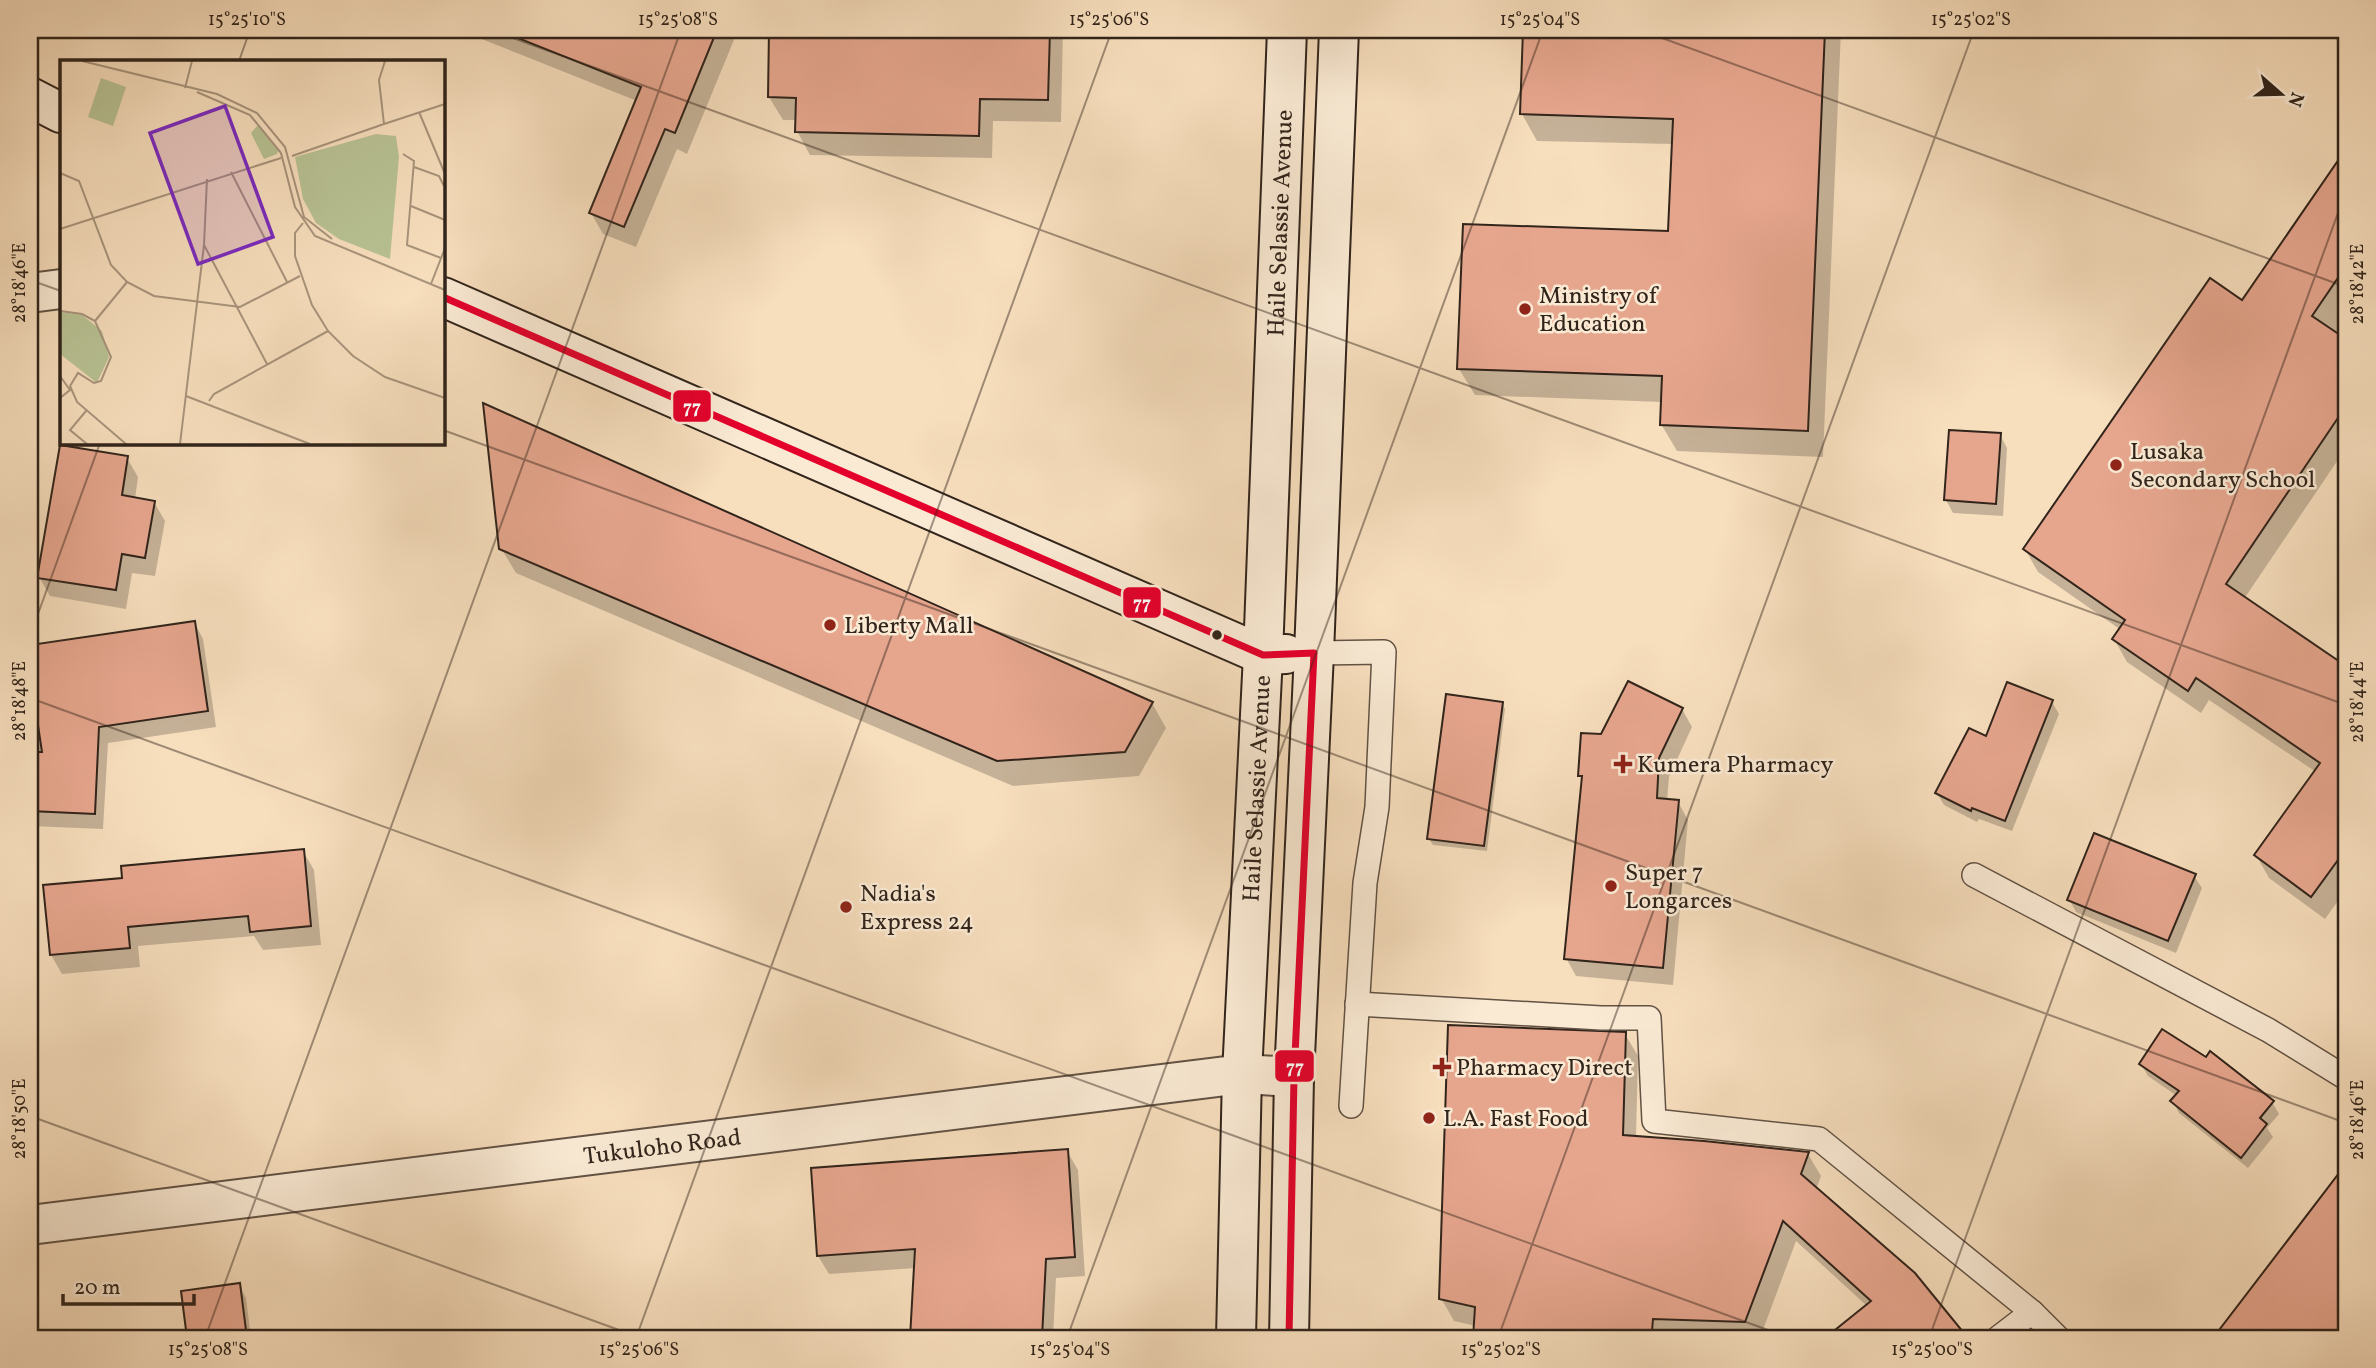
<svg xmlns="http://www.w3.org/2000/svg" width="2376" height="1368" font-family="Vollkorn,serif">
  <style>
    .shadow { fill: #0003 }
    .building { fill: #e6a68e; stroke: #31241b; stroke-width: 2 }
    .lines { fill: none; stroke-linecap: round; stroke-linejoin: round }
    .lane-casing { stroke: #625244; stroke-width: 26 }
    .street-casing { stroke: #625244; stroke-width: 42 }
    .secondary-casing { stroke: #31241b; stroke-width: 42 }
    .lane { stroke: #faead4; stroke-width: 23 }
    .street { stroke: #faead4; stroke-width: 38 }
    .secondary { stroke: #faead4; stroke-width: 38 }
    .bus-1-casing { stroke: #faead4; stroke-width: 12 }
    .bus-1 { stroke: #e4002b; stroke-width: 7 }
    .ticks { fill: none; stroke: #31241b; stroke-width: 2; stroke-opacity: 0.45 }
    .poi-dot { fill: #8f2418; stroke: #faead4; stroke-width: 2.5 }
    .bus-dot { fill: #31241b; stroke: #faead4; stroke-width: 2.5 }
    .labels { text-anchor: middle; stroke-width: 5; stroke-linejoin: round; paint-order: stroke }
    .street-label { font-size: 24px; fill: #31241b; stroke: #faead4 }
    .poi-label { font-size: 24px; fill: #31241b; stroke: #faead4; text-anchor: start }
    .inset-road { fill: none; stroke: #a8947c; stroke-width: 2 }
    .view { fill: #7b2cbf; fill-opacity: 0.15; stroke: #7b2cbf; stroke-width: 3.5 }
    .inset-edge { fill: none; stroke: #31241b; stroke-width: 3.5 }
    .line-badge { stroke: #faead4; stroke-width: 2.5 }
    .badge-label { font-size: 19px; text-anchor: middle; font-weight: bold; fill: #fff }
    .neatline { fill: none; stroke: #31241b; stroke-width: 2.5 }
    .ticks-label { font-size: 18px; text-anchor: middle; fill: #31241b }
  </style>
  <rect width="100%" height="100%" fill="#f7debd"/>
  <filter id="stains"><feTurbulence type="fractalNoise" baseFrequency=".00286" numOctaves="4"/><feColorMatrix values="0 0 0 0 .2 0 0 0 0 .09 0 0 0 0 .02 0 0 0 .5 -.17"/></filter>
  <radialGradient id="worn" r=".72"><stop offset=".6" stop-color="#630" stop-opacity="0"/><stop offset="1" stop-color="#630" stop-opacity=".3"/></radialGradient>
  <g class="shadow">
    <polygon points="459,30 738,30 687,154 677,149 636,247 603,234 591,213 637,101"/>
    <polygon points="771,30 1063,30 1061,122 993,121 992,158 810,155 797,131 797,120 783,120 769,97"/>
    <polygon points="1525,30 1841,30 1823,457 1677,451 1661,424 1662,402 1475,395 1459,369 1670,233 1673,144 1537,141 1522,114"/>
    <polygon points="2346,152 2346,448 2244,599 2346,668 2346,890 2325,919 2269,878 2256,855 2316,772 2209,700 2201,713 2127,662 2114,639 2121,630 2038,572 2025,549 2243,303"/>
    <polygon points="2000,435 2007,448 2003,516 1953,513 1946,500"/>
    <polygon points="127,458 138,477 135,499 154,502 165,521 155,576 132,573 126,609 50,596 39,577"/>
    <polygon points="501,548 1152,703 1166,728 1139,776 1013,786 516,573"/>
    <polygon points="194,622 203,639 216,727 108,743 103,829 30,826 30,647"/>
    <polygon points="2052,702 2059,714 2012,831 1979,819 1977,822 1944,805 1937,793 1987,739"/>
    <polygon points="1502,703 1505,709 1487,851 1433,845 1429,839"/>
    <polygon points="1682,709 1692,727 1669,777 1667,801 1678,802 1688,820 1673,985 1576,976 1566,958 1583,781 1580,775 1602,736"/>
    <polygon points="303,851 314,870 321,945 263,950 254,936 138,946 140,967 62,974 51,955"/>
    <polygon points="2194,876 2202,888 2176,953 2076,912 2069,899"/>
    <polygon points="1625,1034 1638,1056 1636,1138 1808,1154 1821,1176 1816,1190 1957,1328 1964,1338 1828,1338 1867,1306 1796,1241 1760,1338 1475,1338 1476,1326 1454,1321 1441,1298"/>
    <polygon points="2141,1064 2272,1102 2279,1114 2267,1128 2273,1137 2248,1168 2179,1113 2173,1101 2177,1096 2148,1076"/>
    <polygon points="1067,1151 1078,1170 1085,1276 1056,1278 1053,1338 911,1338 916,1268 829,1274 818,1256"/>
    <polygon points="2346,1167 2346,1338 2216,1338"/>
    <polygon points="239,1285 246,1298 251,1338 189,1338 183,1292"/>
    <polygon points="851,1336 882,1338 851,1338"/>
  </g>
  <g class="building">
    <polygon points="503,30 717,30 675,133 665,129 624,227 589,213 641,87 503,32"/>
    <polygon points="769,30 1050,30 1048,100 980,99 979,136 795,132 796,98 768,97"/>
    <polygon points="1523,30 1825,30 1808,431 1660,425 1662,376 1457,369 1463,224 1668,231 1673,119 1520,114"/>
    <polygon points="2346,149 2346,266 2312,316 2346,339 2346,406 2226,584 2346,666 2346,849 2311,897 2254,855 2320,763 2196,678 2188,691 2112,639 2125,620 2023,549 2210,278 2242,300"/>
    <polygon points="483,403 1153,702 1125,752 997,761 499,549"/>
    <polygon points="1949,430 2001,433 1996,504 1944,500"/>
    <polygon points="60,445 128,456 122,495 155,501 145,558 122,554 116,590 37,578"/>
    <polygon points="195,621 208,711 99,727 95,814 30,811 30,752 42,752 30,672 30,645"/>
    <polygon points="1628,681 1683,708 1659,758 1657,798 1679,800 1663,968 1564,959 1582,776 1578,776 1581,733 1601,734"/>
    <polygon points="2007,682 2053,700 2005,821 1972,808 1971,811 1935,793 1969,728 1986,736"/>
    <polygon points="1446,694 1503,702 1484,846 1427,839"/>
    <polygon points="2094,833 2196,874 2168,941 2067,900"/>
    <polygon points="304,849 311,926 250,932 248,916 128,927 130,948 50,955 43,885 122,878 121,866"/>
    <polygon points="1448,1025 1626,1032 1623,1135 1704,1141 1809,1152 1801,1174 1915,1273 1968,1338 1825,1338 1871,1301 1783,1221 1745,1322 1653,1319 1652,1331 1572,1330 1569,1338 1473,1338 1475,1307 1439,1299"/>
    <polygon points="2162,1029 2206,1057 2210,1051 2274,1101 2260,1118 2267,1124 2241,1158 2170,1101 2179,1091 2139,1064"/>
    <polygon points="1068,1149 1075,1257 1046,1259 1042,1338 910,1338 915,1249 817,1256 811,1168"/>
    <polygon points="2346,1164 2346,1338 2213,1338"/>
    <polygon points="240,1283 247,1338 187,1338 181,1291"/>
  </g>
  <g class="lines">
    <g class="lane-casing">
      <g id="lane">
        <polyline points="1314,653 1384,652 1377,807 1365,883 1351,1106"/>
        <polyline points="1974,875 2268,1030 2346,1078"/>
        <polyline points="1357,1004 1601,1018 1649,1018 1654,1121 1819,1139 2032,1312"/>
        <polyline points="1998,1338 2032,1312 2058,1338"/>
      </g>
    </g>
    <g class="street-casing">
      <g id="street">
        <polyline points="30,293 61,289"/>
        <path id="s1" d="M30,1225L1242,1074L1294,1077"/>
      </g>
    </g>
    <g class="secondary-casing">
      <g id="secondary">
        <polyline points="30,97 61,113"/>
        <polyline points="443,297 1263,655 1286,654"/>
        <path id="s2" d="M1236,1338L1242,1074L1263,655L1287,30"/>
        <polyline points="1289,1338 1294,1077 1314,653 1339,30"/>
      </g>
    </g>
    <use href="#lane" class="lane"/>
    <use href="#street" class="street"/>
    <use href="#secondary" class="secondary"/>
    <g class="bus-1-casing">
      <polyline id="bus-1" points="443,297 1263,655 1314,653 1294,1077 1289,1338"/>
    </g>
    <use href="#bus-1" class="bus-1"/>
  </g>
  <path class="ticks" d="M491,30L2346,705M1640,30L2346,287M239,61L250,30M30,280L61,291M443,430L2346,1123M30,636L100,443M30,698L1790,1338M30,1116L641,1338M205,1338L681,30M636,1338L1112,30M1067,1338L1543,30M1498,1338L1974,30M1929,1338L2346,191"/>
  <g class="poi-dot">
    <circle cx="1525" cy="309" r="7"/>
    <circle cx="2116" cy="465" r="7"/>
    <circle cx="830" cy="625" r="7"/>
    <path d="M1619.5 753.5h7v7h7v7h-7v7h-7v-7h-7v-7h7z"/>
    <circle cx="1611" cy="886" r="7"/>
    <circle cx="846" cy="907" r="7"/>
    <path d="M1438.5 1056.5h7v7h7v7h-7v7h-7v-7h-7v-7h7z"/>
    <circle cx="1429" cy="1118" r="7"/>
  </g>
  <circle class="bus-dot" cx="1217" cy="635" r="6"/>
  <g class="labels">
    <g class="street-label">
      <text dy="8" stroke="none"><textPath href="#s2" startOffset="1116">Haile Selassie Avenue</textPath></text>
      <text dy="8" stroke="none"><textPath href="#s2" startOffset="550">Haile Selassie Avenue</textPath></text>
      <text dy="8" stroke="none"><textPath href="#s1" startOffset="637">Tukuloho Road</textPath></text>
    </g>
    <g class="poi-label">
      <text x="1539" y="303">Ministry of<tspan x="1539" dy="28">Education</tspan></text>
      <text x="2130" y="459">Lusaka<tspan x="2130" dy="28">Secondary School</tspan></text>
      <text x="844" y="633">Liberty Mall</text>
      <text x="1637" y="772">Kumera Pharmacy</text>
      <text x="1625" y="880">Super 7<tspan x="1625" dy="28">Longarces</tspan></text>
      <text x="860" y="901">Nadia's<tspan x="860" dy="28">Express 24</tspan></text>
      <text x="1456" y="1075">Pharmacy Direct</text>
      <text x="1443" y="1126">L.A. Fast Food</text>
    </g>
  </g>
  <g transform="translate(60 60)">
    <rect width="385" height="385" fill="#f7debd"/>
    <path d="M41,18L66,27L53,66L28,57ZM198,65L218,91L217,94L204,99L191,73ZM316,74L336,76L339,97L330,199L279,179L256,163L243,139L235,97ZM0,252L22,255L42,271L49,297L37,323L0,294Z" fill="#b8c294"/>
    <path class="inset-road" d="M22,1L157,34L197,53L225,87L244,157L272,179M125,28L132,1M137,32L190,55L221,93M359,52L385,114M324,64L385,44M221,93L235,147L255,176L385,230M343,94L354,101L347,185L381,198M232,96L324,64L319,20L325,1M354,107L379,116L384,126M171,112L227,222M0,113L19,121L51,205L67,222L94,236L180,247L240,216M351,146L385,160M243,163L235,173V196L252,245L268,271L293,296L325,317L385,338M0,169L221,98M144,185L207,304M371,224L385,188M0,251L22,254L35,261L51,297L41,321L34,323L18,313L10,326M35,261L67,222M0,316L10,330L0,338M10,326L17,342L66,384M126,336L250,384M149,341L154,334L268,271M26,351L10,370L27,384M120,384L144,185L147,119"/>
    <path class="view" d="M165,46L213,177L138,204L90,73Z"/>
    <rect width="385" height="385" class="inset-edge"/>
  </g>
  <g class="line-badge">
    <rect x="672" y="389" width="40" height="34" rx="7" fill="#e4002b"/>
    <rect x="1122" y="586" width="40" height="33" rx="7" fill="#e4002b"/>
    <rect x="1274" y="1049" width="41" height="34" rx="7" fill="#e4002b"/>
  </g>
  <g class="badge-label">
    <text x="692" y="413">77</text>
    <text x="1142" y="609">77</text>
    <text x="1295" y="1073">77</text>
  </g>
  <rect width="2376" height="1368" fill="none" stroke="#f7debd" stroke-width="77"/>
  <g transform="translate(2281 94) rotate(110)" stroke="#faead4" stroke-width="5" paint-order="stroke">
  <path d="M0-5L12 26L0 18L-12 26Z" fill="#31241b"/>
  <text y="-10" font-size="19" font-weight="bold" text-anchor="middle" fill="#31241b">N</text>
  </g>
  <path d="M63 1294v10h131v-10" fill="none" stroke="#31241b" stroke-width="3.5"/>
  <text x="74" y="1294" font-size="21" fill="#31241b" stroke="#faead4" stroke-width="5" paint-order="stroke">20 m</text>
  <rect x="38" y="38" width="2300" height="1292" class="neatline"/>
  <g class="ticks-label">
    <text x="247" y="25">15°25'10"S</text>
    <text x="678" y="25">15°25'08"S</text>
    <text x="1109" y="25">15°25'06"S</text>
    <text x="1540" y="25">15°25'04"S</text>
    <text x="1971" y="25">15°25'02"S</text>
    <text transform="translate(19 283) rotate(-90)" y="6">28°18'46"E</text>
    <text transform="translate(2357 284) rotate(-90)" y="6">28°18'42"E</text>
    <text transform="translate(19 701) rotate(-90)" y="6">28°18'48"E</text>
    <text transform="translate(2357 702) rotate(-90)" y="6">28°18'44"E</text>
    <text transform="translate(19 1119) rotate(-90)" y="6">28°18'50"E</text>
    <text transform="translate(2357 1120) rotate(-90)" y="6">28°18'46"E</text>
    <text x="208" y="1355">15°25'08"S</text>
    <text x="639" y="1355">15°25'06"S</text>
    <text x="1070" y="1355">15°25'04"S</text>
    <text x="1501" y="1355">15°25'02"S</text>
    <text x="1932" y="1355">15°25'00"S</text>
  </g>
  <rect width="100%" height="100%" filter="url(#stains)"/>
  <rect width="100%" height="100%" fill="url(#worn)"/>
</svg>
